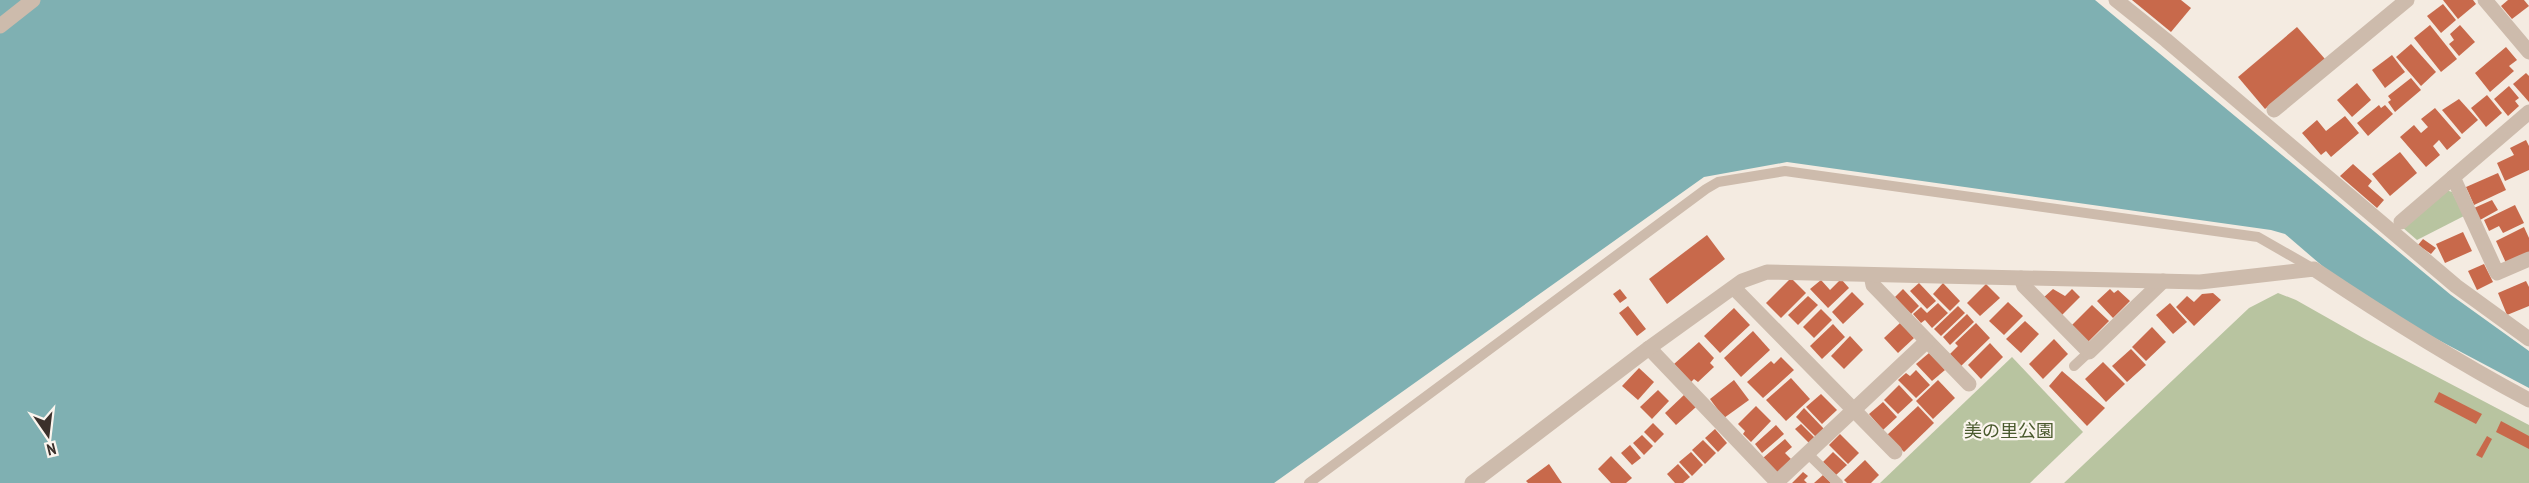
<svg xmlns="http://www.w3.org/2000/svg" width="2529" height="483" font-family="'PT Sans Narrow','Noto Sans JP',sans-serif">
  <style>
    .green { fill: #b8c4a0 }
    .water { fill: #7fb0b2 }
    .building { fill: #c8694b }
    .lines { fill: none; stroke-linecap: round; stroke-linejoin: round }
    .service { stroke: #cdbbac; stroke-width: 10 }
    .minor { stroke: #cdbbac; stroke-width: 15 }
    .tertiary { stroke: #cdbbac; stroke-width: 15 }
    .labels { text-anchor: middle; stroke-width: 4.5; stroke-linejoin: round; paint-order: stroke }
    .park-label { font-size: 18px; fill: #4a5a2e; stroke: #fbf5ee }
  </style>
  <rect width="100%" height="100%" fill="#f4ebe1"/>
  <g class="green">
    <polygon points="2446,190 2452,192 2464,216 2417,240 2402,227"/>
    <polygon points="2278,293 2296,300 2365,339 2529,425 2529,483 2064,483 2249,308"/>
    <polygon points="2012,357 2083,432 2080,435 2030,483 1880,483"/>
  </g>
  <polygon class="water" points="0,0 2095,0 2451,295 2529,351 2529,388 2361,299 2285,234 2271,230 1787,162 1704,177 1274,483 0,483"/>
  <g class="building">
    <polygon points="2132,0 2181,0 2191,8 2171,32"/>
    <polygon points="2443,0 2473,0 2476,4 2458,19"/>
    <polygon points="2508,0 2524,0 2529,6 2512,19 2501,6"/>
    <polygon points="2443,4 2456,20 2441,33 2427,16"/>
    <polygon points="2430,25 2457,59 2441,72 2414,38"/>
    <polygon points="2460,25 2475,42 2459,56 2449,44 2454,40 2450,34"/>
    <polygon points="2297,27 2325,59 2265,109 2238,77"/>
    <polygon points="2411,44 2436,72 2421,86 2396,57"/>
    <polygon points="2506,47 2517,60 2509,66 2514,71 2490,92 2475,73"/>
    <polygon points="2392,55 2405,72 2385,88 2372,70"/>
    <polygon points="2526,73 2529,76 2529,102 2513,84"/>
    <polygon points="2411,78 2421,90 2395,112 2388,102 2391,100 2388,96"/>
    <polygon points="2357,83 2371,100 2352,117 2337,100"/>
    <polygon points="2509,86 2519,98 2515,101 2519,106 2508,116 2494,99"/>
    <polygon points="2487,95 2502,113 2486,127 2471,108"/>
    <polygon points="2459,99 2478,120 2462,134 2442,110"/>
    <polygon points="2379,105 2381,108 2385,105 2393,114 2368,136 2357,123"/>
    <polygon points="2435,108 2461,138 2447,150 2439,140 2433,146 2440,155 2426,167 2400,137 2414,125 2421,133 2428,127 2421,119"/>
    <polygon points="2345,116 2359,133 2331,157 2326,151 2321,155 2302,133 2317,120 2326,131"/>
    <polygon points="2526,140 2529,146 2529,170 2505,181 2497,163 2514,155 2510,148"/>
    <polygon points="2400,152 2417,173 2390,196 2372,174"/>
    <polygon points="2353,164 2372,181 2368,186 2384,200 2377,208 2340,176"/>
    <polygon points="2498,173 2506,190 2474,205 2466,187"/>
    <polygon points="2492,200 2498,210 2480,220 2474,208"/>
    <polygon points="2515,205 2524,223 2503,233 2499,226 2489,231 2484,220"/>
    <polygon points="2524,227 2529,238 2529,252 2506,263 2496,241"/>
    <polygon points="2463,232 2472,251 2445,263 2436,244"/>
    <polygon points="1707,235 1725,259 1667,304 1649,279"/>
    <polygon points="2423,239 2436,248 2431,254 2418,245"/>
    <polygon points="2484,264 2493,282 2477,290 2468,271"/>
    <polygon points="1791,278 1806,293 1781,318 1766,303"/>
    <polygon points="1841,279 1849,288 1828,308 1810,289 1821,280 1830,290"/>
    <polygon points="2526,281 2529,287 2529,306 2507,315 2498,293"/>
    <polygon points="1919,283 1936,301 1927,309 1910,291"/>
    <polygon points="1943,283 1960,301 1950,311 1933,294"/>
    <polygon points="1986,284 2000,298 1980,316 1967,303"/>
    <polygon points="1620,289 1627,298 1620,303 1613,294"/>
    <polygon points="1903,289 1919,306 1911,314 1895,297"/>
    <polygon points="2053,289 2065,296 2072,289 2080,297 2061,316 2043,298"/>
    <polygon points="2110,289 2114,293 2118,290 2130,301 2113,318 2097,301"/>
    <polygon points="1852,292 1864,304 1843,324 1832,312"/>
    <polygon points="2213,293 2221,300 2194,326 2176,307 2187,296 2194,302 2202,294"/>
    <polygon points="1808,296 1818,305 1798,325 1788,315"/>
    <polygon points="2008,302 2023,316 2004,335 1989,321"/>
    <polygon points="1938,303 1948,313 1932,328 1925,320 1921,323 1913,314 1921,307 1927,313"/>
    <polygon points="2170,303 2187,322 2173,334 2156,315"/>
    <polygon points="2092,305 2109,321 2088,342 2072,325"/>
    <polygon points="1628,306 1646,329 1637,336 1619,313"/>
    <polygon points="1958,306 1965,313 1941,336 1934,329"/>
    <polygon points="1734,308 1750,325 1720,353 1704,336"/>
    <polygon points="1821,309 1832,320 1814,338 1803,327"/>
    <polygon points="1967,314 1974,322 1950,345 1943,337"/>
    <polygon points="2025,321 2039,334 2021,353 2006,339"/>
    <polygon points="1900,323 1914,338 1898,353 1884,338"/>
    <polygon points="1976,323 1990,338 1961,366 1950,354 1958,346 1955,343"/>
    <polygon points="1833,324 1845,337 1822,359 1810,346"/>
    <polygon points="2152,327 2166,342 2146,361 2132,347"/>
    <polygon points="1753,331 1770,350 1741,377 1724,358"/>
    <polygon points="1850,336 1863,350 1844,369 1831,356"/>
    <polygon points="2054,339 2068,354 2043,379 2029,364"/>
    <polygon points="1699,342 1714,358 1710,363 1714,367 1698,382 1694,379 1691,382 1674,364"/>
    <polygon points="1990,343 2003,357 1981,379 1968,365"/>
    <polygon points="2131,349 2146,365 2127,382 2112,366"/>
    <polygon points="1929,353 1945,370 1932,381 1916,364"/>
    <polygon points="1781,357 1794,370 1763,398 1747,382 1771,361 1774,364"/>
    <polygon points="2103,362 2125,384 2106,402 2085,379"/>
    <polygon points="1639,368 1654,382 1638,400 1622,386"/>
    <polygon points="1916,370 1930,385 1916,398 1898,380 1906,373 1910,376"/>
    <polygon points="2062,371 2105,408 2087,426 2049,386"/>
    <polygon points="1791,378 1810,399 1786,421 1766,400"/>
    <polygon points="1734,380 1749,400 1724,418 1710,399"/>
    <polygon points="1938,380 1955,398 1933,419 1916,401"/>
    <polygon points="1899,385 1913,400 1898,414 1884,400"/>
    <polygon points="1658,390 1669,401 1652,419 1640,407"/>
    <polygon points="2439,392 2482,414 2476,424 2434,402"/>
    <polygon points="1685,394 1696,407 1676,425 1665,413"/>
    <polygon points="1821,394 1837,410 1822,424 1806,407"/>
    <polygon points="1883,402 1897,417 1883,430 1869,414"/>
    <polygon points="1756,406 1771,421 1751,442 1743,434 1745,431 1738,424"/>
    <polygon points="1918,406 1934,423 1904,452 1887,435"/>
    <polygon points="1804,408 1825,430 1817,438 1796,417"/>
    <polygon points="2501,421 2529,436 2529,449 2496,432"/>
    <polygon points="1653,423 1664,434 1655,443 1644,432"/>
    <polygon points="1801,424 1816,439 1810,444 1795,429"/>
    <polygon points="1776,425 1784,434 1762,453 1755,444"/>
    <polygon points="1715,429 1727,443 1718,452 1705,438"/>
    <polygon points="1840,434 1859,453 1848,464 1829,445"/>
    <polygon points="1642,435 1653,446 1644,455 1633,443"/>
    <polygon points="2487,436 2492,439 2482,458 2476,455"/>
    <polygon points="1785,439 1792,447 1785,453 1791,459 1777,473 1763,458"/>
    <polygon points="1703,440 1716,453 1705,464 1692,450"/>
    <polygon points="1630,445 1641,458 1632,465 1621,453"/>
    <polygon points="1691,452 1703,465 1692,476 1679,462"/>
    <polygon points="1833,452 1847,465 1836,475 1823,462"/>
    <polygon points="1611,456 1632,478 1626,483 1611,483 1598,469"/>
    <polygon points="1865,460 1879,475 1871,483 1847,483 1844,480"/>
    <polygon points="1549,464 1562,483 1528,483 1526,481"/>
    <polygon points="1678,464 1690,477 1683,483 1675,483 1667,474"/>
    <polygon points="1803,472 1808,476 1804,480 1807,483 1792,483"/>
    <polygon points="1823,475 1831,483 1814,483"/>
  </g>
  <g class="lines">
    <g class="service">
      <polyline points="2074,366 2089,352"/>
      <polyline points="1808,454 1838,483"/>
      <polyline points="1309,483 1706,189 1718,182 1785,171 2258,237 2314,269"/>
    </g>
    <g class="minor">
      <polyline points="2116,0 2166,40 2456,286 2529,339"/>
      <polyline points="2485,0 2529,52"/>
      <polyline points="2274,110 2407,0"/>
      <polyline points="2453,177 2497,273 2529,259"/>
      <polyline points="2401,222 2529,112"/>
      <polyline points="1871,275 1873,285 1969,384"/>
      <polyline points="2021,278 2024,286 2089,352 2163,281"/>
      <polyline points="1734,288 1895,452"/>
      <polyline points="1649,348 1778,483"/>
      <polyline points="1777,482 1927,341"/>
      <path d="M1472,483L1649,348L1742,281L1767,272L2200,282L2314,269C2384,316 2454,360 2529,400"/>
    </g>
    <polyline class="tertiary" points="0,26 33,0"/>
  </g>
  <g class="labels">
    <g class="park-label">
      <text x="2009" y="437">美の里公園</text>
    </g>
  </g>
  <g transform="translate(48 435) rotate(166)" stroke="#fbf5ee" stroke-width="4.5" paint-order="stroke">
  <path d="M0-4.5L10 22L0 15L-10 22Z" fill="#3b302b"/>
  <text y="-9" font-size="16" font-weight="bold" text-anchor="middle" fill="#3b302b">N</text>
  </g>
</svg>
